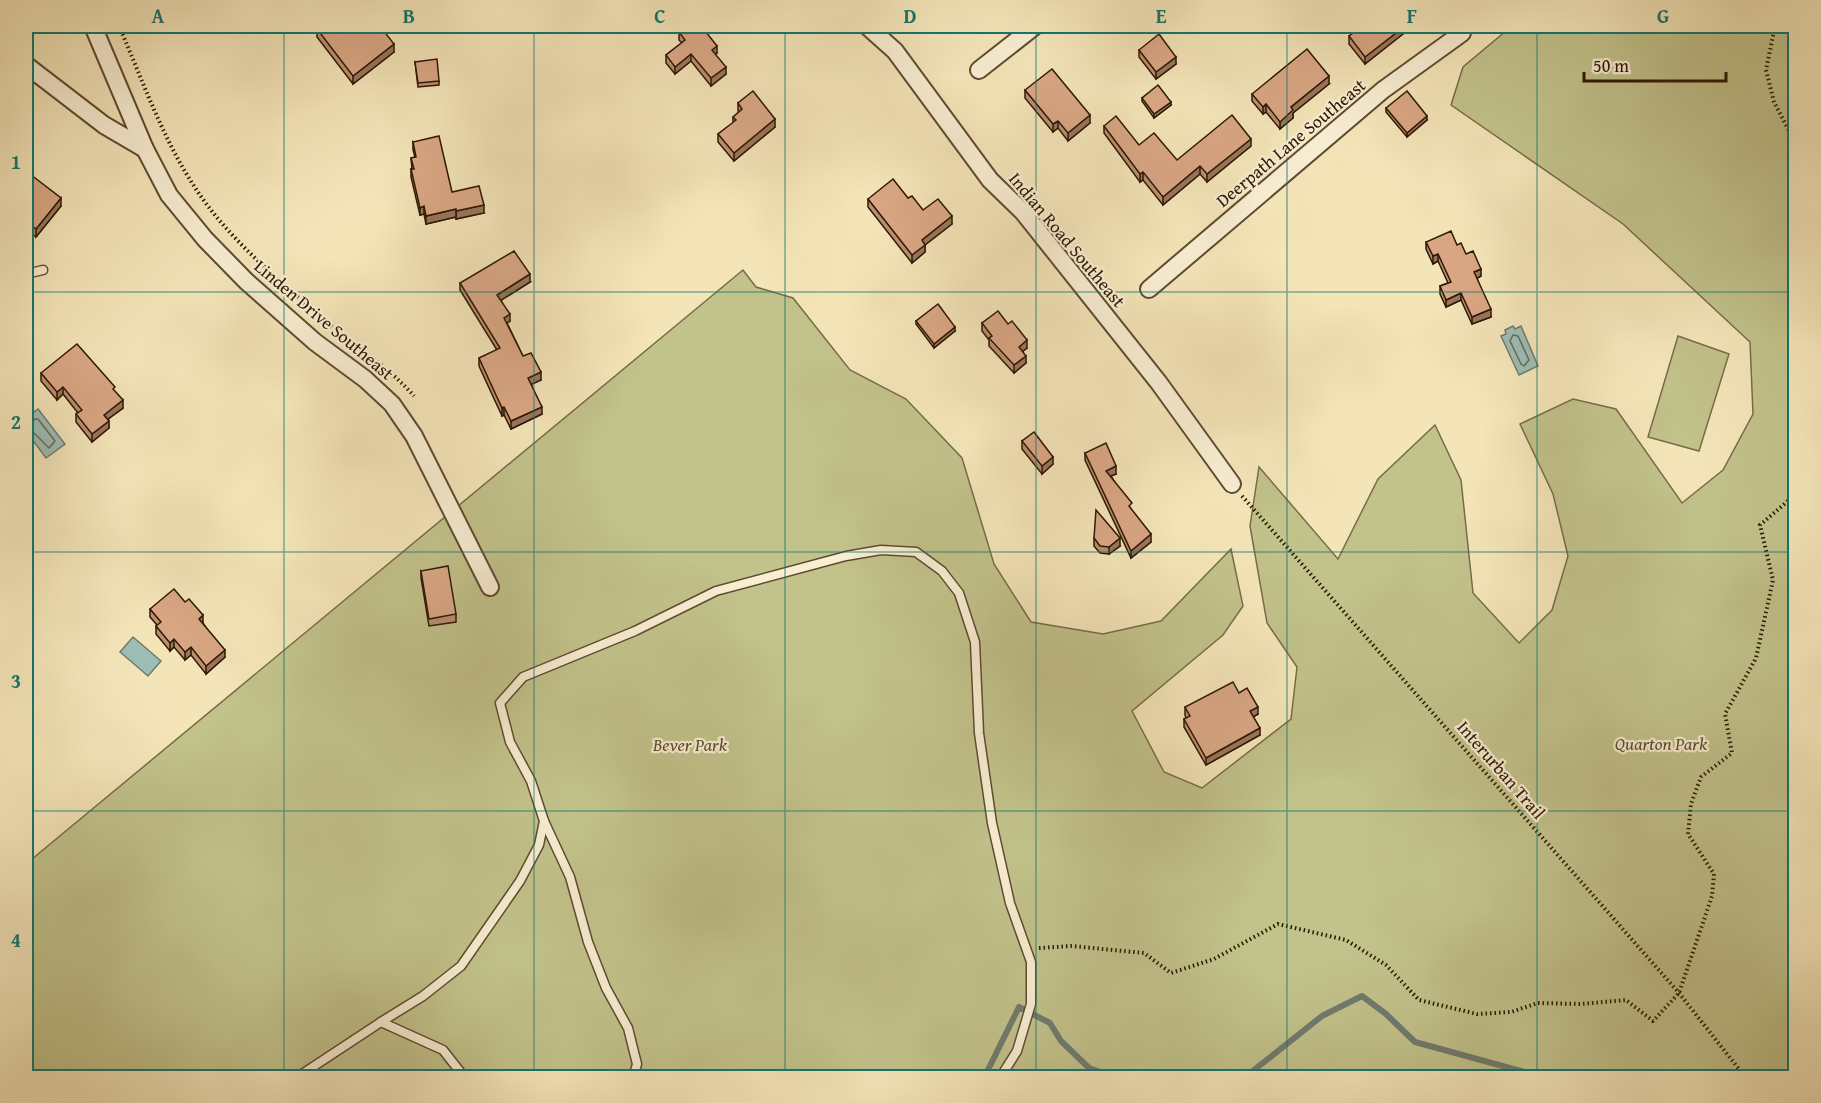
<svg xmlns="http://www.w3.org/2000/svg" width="1821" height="1103" font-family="'Gentium Book Plus',serif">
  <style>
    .green { fill: #c2c28b; stroke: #786c47; stroke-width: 1.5 }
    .water { fill: #9dbeb5; stroke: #707b6e; stroke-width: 1.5 }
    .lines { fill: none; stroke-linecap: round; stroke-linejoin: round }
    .shore { stroke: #656a5c; stroke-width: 1.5 }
    .stream { stroke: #707b6e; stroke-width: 6 }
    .lane-casing { stroke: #5f4a30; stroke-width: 11 }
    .street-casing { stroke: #5f4a30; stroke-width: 20 }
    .path { stroke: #2d1703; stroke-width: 4; stroke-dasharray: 1.5 3; stroke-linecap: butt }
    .lane { stroke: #f8eed2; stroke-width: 8 }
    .street { stroke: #f8eed2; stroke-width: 16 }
    .wall { fill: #bb9072; stroke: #2d1703; stroke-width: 1.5 }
    .shaded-wall { fill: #99755d; stroke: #2d1703; stroke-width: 1.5 }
    .building { fill: #daa785; stroke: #2d1703; stroke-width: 1.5 }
    .grid { fill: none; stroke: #0f766e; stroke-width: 1.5; stroke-opacity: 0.55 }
    .labels { text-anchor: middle; stroke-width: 4.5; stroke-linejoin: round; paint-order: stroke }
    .street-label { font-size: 18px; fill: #2d1703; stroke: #f8eed2 }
    .park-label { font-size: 18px; font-style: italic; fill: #5a4a2c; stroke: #f8eed2 }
    .neatline { fill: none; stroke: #0f766e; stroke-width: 2 }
    .grid-label { font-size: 20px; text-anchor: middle; font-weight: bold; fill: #0f766e }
  </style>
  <rect width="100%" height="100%" fill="#f4e5b9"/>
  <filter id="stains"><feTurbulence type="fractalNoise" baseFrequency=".00333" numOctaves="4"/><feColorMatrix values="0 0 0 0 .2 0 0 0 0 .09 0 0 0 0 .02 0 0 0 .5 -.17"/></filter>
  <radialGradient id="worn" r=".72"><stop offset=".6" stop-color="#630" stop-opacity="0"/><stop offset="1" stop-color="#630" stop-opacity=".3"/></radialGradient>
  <g class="green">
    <polygon points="1512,26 1795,26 1795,1077 26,1078 26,864 743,270 756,287 793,298 850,370 906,399 962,458 994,564 1031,622 1103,634 1161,621 1231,549 1243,606 1223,635 1132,711 1164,772 1202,788 1291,719 1297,667 1267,623 1250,526 1259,467 1338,559 1378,479 1435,425 1461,480 1473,593 1519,643 1552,610 1568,556 1553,494 1520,424 1573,399 1616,409 1682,503 1723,470 1753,414 1750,342 1623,224 1451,105 1463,67"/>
    <polygon points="1678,336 1729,354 1699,451 1648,437"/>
  </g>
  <g class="water">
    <polygon points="1513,326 1515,329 1521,326 1538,366 1519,375 1501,336 1506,334 1505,330"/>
    <polygon points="38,409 65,444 46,458 26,431 26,418"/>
    <polygon points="133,637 161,661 148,676 120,652"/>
  </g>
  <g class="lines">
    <g class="shore">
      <polygon points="1513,335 1518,336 1529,360 1524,366 1521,364 1510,341"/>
      <polygon points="35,419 38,419 55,441 49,448 28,427"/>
    </g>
    <g class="stream">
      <polyline points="984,1078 1019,1007 1050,1023 1061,1041 1089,1068 1117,1078"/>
      <polyline points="1244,1078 1322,1016 1362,996 1386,1014 1415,1042 1547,1078"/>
    </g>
    <g class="lane-casing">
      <g id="lane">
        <polyline points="26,274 43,270"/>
        <polyline points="381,1022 423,996 461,966 520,881 539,845 544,821"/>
        <polyline points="296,1078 381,1022 443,1050 465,1078"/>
        <polyline points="633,1078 637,1064 628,1028 606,988 588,942 570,877 544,821 531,781 510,742 500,703 523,677 635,631 716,591 846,556 881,550 916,552 942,571 959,593 975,642 979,733 992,823 1010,903 1031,962 1031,1004 1017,1051 1000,1078"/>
      </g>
    </g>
    <g class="street-casing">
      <g id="street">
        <polyline points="93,26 145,149 169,195 205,239 246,281 315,342 365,379 392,404 414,436 490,587"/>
        <polyline points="867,26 895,51 990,180 1023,212 1159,383 1232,484"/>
        <polyline points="26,65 104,125 145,149"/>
        <polyline points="979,70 1035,26"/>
        <polyline points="1149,289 1383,90 1462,33 1456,26"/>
      </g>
    </g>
    <g class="path">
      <path d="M119,26C142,79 162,137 194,186C225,235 274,276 317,314C348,342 386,364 414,396"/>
      <polyline points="1775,26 1766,70 1774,102 1796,144"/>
      <polyline points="1242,496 1679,993 1746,1078"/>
      <polyline points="1039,948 1072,946 1144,953 1171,973 1214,959 1278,924 1346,940 1386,965 1419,1000 1477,1014 1511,1012 1538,1003 1581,1004 1626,1000 1653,1021 1679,993 1712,896 1714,874 1688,834 1691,804 1701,777 1732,753 1725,714 1756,658 1773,580 1760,525 1796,494"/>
    </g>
    <use href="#lane" class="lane"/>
    <use href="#street" class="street"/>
  </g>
  <g class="wall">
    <polygon points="1408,26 1408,30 1365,64 1349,44 1349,36"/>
    <polygon points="317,29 394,52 353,84 317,37"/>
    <polygon points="679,32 717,53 715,54 726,74 711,86 691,61 675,74 666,63 666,55 682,43 679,40"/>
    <polygon points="1139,50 1176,64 1156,79 1139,57"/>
    <polygon points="415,62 439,81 439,85 418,87"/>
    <polygon points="1329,84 1293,113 1293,118 1280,129 1266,112 1263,114 1252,101 1252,94"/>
    <polygon points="1025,90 1090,123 1068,141 1058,128 1053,132 1025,98"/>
    <polygon points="1142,98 1171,105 1154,118 1142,101"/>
    <polygon points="738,103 775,127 734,161 718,142 718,134 733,123 733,117 739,112 738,111"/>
    <polygon points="1386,108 1427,120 1407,137 1386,112"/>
    <polygon points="1104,126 1139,145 1177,160 1251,146 1207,182 1200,174 1163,205 1143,180 1140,182 1104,133"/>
    <polygon points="413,142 452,192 484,213 456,219 456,217 426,224 424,214 420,215 411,177 411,169 412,169 411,158 415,157 413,150"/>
    <polygon points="26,171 61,206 36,237 26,229"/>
    <polygon points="908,198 923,210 952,224 925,245 925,252 912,263 868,207 868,199"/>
    <polygon points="1426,242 1457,245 1466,254 1481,276 1477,278 1491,317 1472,324 1461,300 1446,307 1440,294 1440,286 1448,283 1438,261 1433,264 1426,249"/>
    <polygon points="530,282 501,300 510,321 507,323 523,356 541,380 531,384 542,414 511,429 504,415 502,416 479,366 479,358 497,350 460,290 460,283"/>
    <polygon points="916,321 955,331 934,348 916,324"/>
    <polygon points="982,323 1027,348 1023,351 1026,363 1014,373 989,346 989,340 982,331"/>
    <polygon points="41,373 115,392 123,408 108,419 109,428 92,442 76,422 76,414 78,413 63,394 57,400 41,381"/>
    <polygon points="1022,441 1053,464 1042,474 1022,449"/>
    <polygon points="1085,453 1116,474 1111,476 1151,542 1131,558 1085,460"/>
    <polygon points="1094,538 1120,546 1109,554 1100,553 1094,546"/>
    <polygon points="421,571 456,614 456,622 429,626 421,578"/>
    <polygon points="185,602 203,623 225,657 206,674 191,655 185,660 174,647 170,651 156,634 156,626 157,625 150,617 150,609"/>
    <polygon points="1239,693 1258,714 1253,717 1260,735 1206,765 1184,727 1184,719 1186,718 1185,715 1185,707"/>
  </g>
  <g class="shaded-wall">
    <polygon points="1405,26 1408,26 1408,30 1365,64 1365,57"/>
    <polygon points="394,44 394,52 353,84 353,76"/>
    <polygon points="717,46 717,53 712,57 712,50"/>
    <polygon points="691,54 691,61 675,74 675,67"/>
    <polygon points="1176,57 1176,64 1156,79 1156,72"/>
    <polygon points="726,67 726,74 711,86 711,78"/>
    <polygon points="1329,76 1329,84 1293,113 1293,118 1280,129 1280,122 1291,107"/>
    <polygon points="1171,102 1171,105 1154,118 1154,114"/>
    <polygon points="1266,104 1266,112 1263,114 1263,107"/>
    <polygon points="1090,115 1090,123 1068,141 1068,133"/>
    <polygon points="1427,116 1427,120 1407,137 1407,133"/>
    <polygon points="775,119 775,127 734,161 734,153"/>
    <polygon points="1058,121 1058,128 1053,132 1053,124"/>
    <polygon points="1251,139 1251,146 1207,182 1207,174"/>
    <polygon points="1200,166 1200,174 1163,205 1163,197"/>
    <polygon points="1143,172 1143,180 1140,182 1140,174"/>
    <polygon points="61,198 61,206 36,237 36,229"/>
    <polygon points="484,205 484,213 456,219 456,211"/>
    <polygon points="424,206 424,214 420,215 420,208"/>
    <polygon points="456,209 456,217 426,224 426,216"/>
    <polygon points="952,216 952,224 925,245 925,252 912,263 912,255 922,240"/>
    <polygon points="1438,254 1438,261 1433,264 1433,256"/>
    <polygon points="1481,269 1481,276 1474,280 1474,272"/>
    <polygon points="530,274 530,282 497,303 497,295"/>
    <polygon points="1461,293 1461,300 1446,307 1446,300"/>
    <polygon points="1491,309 1491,317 1472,324 1472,317"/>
    <polygon points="510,314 510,321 504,325 504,318"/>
    <polygon points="955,327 955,331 934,348 934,344"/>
    <polygon points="1027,340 1027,348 1019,354 1019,347"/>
    <polygon points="1026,356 1026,363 1014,373 1014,365"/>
    <polygon points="541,372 541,380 528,386 528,378"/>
    <polygon points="63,387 63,394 57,400 57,392"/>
    <polygon points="123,400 123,408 104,422 104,415"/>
    <polygon points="504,407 504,415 502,416 502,408"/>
    <polygon points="542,407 542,414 511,429 511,421"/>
    <polygon points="109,421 109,428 92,442 92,434"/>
    <polygon points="1053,457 1053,464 1042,474 1042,466"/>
    <polygon points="1116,466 1116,474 1106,478 1106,471"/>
    <polygon points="1151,534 1151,542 1131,558 1131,551"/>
    <polygon points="1120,538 1120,546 1109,554 1109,547"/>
    <polygon points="203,615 203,623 199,626 199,619"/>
    <polygon points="174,639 174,647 170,651 170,643"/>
    <polygon points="191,647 191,655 185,660 185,652"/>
    <polygon points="225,650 225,657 206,674 206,666"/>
    <polygon points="1258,707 1258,714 1250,719 1250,711"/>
    <polygon points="1260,728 1260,735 1206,765 1206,758"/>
  </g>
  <g class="building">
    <polygon points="322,26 344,26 347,29 351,26 380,26 394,44 353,76 317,29"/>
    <polygon points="688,26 695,26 698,30 702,27 717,46 712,50 726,67 711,78 691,54 675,67 666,55 685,40 679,32"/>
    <polygon points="1363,26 1405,26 1365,57 1349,36"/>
    <polygon points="1159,34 1176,57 1156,72 1139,50"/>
    <polygon points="1307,49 1329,76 1291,107 1293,110 1280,122 1266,104 1263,107 1252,94"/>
    <polygon points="437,59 439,81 418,83 415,62"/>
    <polygon points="1052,69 1090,115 1068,133 1058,121 1053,124 1025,90"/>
    <polygon points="1158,85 1171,102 1154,114 1142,98"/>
    <polygon points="753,91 775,119 734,153 718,134 736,120 733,117 742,109 738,103"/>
    <polygon points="1407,91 1427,116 1407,133 1386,108"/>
    <polygon points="1232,115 1251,139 1207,174 1200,166 1163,197 1143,172 1140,174 1104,126 1116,116 1139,145 1154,133 1177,160"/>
    <polygon points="439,136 452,192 479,186 484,205 456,211 456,209 426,216 424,206 420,208 411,169 414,169 411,158 416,157 413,142"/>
    <polygon points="26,171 61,198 36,229 26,221"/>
    <polygon points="893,179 908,198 912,196 923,210 938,199 952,216 922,240 925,245 912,255 868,199"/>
    <polygon points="1451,231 1457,245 1461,243 1466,254 1473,251 1481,269 1474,272 1491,309 1472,317 1461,293 1446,300 1440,286 1451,282 1438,254 1433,256 1426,242"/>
    <polygon points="514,251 530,274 497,295 510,314 504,318 523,356 531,353 541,372 528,378 542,407 511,421 504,407 502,408 479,358 500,348 460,283"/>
    <polygon points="938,304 955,327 934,344 916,321"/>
    <polygon points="998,311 1008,324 1012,321 1027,340 1019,347 1026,356 1014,365 989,338 992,336 982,323"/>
    <polygon points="77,344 115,387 113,389 123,400 104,415 109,421 92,434 76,414 82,410 63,387 57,392 41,373"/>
    <polygon points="1034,432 1053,457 1042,466 1022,441"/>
    <polygon points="1106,443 1116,466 1106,471 1132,503 1129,506 1151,534 1131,551 1085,453"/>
    <polygon points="1096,510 1120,538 1109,547 1100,546 1094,538"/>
    <polygon points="448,566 456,614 429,619 421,571"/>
    <polygon points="174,589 185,602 189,599 203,615 199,619 225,650 206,666 191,647 185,652 174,639 170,643 156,626 161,622 150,609"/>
    <polygon points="1233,682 1239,693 1247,688 1258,707 1250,711 1260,728 1206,758 1184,719 1190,716 1185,707"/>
  </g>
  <path class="grid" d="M284,26V1078M534,26V1078M785,26V1078M1036,26V1078M1287,26V1078M1537,26V1078M26,292H1796M26,552H1796M26,811H1796"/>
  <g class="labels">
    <g class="street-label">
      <text transform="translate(1291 143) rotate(-40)" y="6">Deerpath Lane Southeast</text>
      <text transform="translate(1067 240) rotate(50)" y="6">Indian Road Southeast</text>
      <text transform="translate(324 320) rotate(40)" y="6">Linden Drive Southeast</text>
      <text transform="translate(1501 770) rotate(49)" y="6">Interurban Trail</text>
    </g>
    <g class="park-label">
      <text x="1661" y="750">Quarton Park</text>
      <text x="690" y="751">Bever Park</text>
    </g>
  </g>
  <rect width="1821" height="1103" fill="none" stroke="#f4e5b9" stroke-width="66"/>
  <path d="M1584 72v9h142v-9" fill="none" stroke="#2d1703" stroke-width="3"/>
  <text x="1593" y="72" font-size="18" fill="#2d1703" stroke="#f8eed2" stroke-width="4.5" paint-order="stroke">50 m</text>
  <rect x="33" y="33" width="1755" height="1037" class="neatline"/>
  <g class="grid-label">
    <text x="158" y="23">A</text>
    <text x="409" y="23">B</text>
    <text x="660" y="23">C</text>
    <text x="910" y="23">D</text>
    <text x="1161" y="23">E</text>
    <text x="1412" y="23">F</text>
    <text x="1663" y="23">G</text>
    <text x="16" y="169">1</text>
    <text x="16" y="429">2</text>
    <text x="16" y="688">3</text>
    <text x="16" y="947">4</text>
  </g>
  <rect width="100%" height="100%" filter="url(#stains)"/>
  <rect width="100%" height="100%" fill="url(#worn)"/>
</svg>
